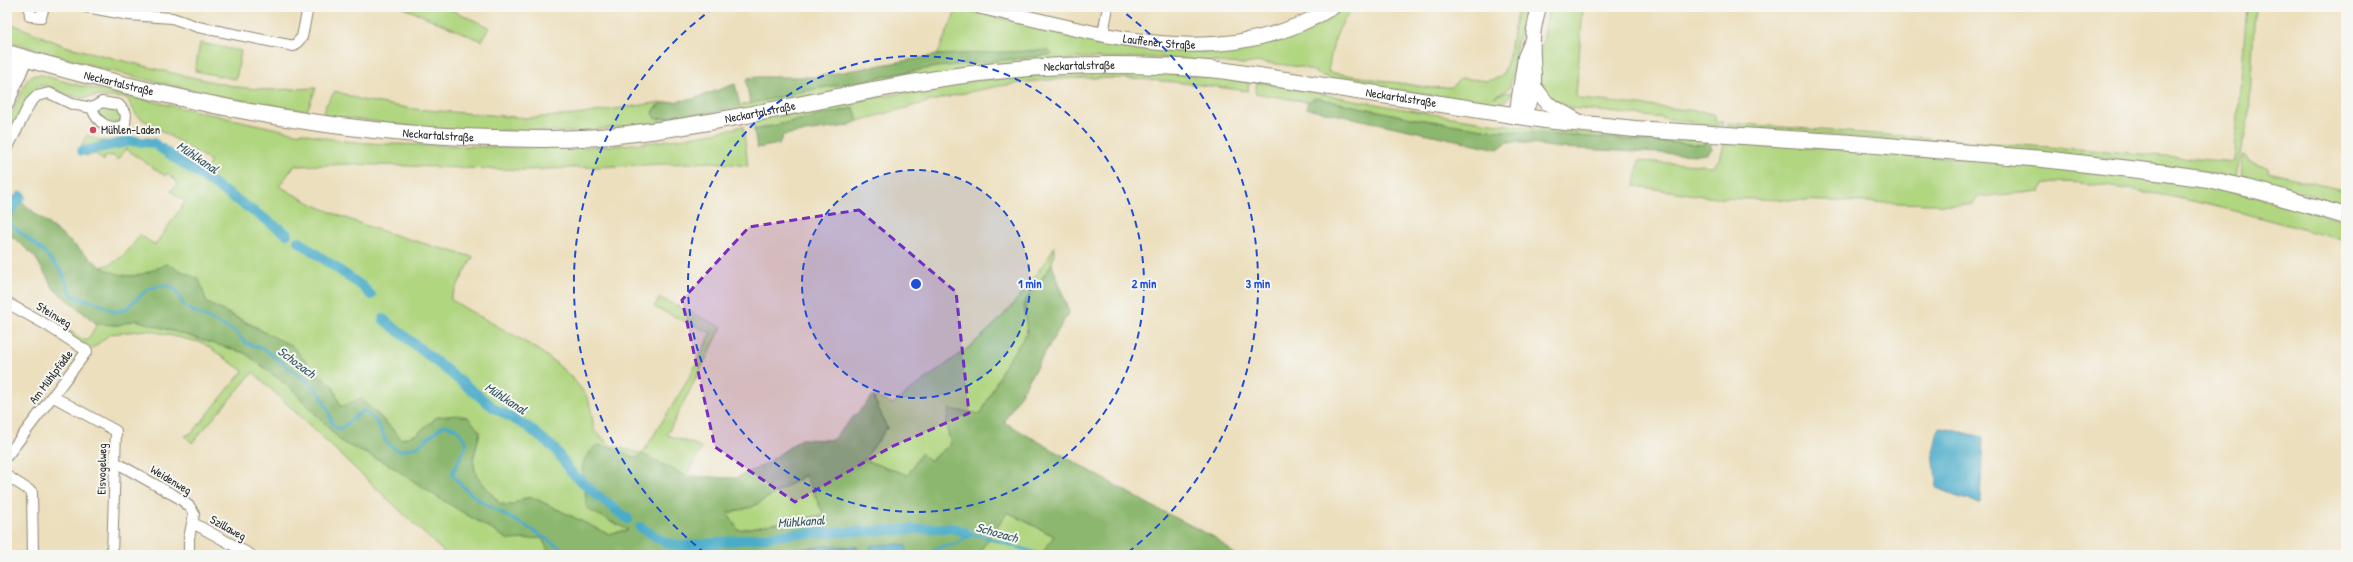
<svg xmlns="http://www.w3.org/2000/svg" width="2353" height="562" font-family="'Patrick Hand',sans-serif">
  <style>
    .green { fill: #b1d680; stroke: #6e8056 }
    .forest { fill: #8cb76e; stroke: #5c714c; fill-rule: evenodd }
    .water { fill: #4aacc9; stroke: #3a6c7a }
    .lines { fill: none; stroke-linecap: round; stroke-linejoin: round }
    .stream { stroke: #4aacc9; stroke-width: 3 }
    .canal { stroke: #4aacc9; stroke-width: 10 }
    .street-casing { stroke: #8c8574; stroke-width: 12 }
    .secondary-casing { stroke: #8c8574; stroke-width: 16 }
    .primary-casing { stroke: #8c8574; stroke-width: 18 }
    .street { stroke: #fff; stroke-width: 10 }
    .secondary { stroke: #fff; stroke-width: 14 }
    .primary { stroke: #fff; stroke-width: 16 }
    .marked { fill: #7b2cbf; fill-opacity: 0.2; stroke: #7b2cbf; stroke-width: 3; stroke-dasharray: 8 5; stroke-linejoin: round }
    .ring { fill: none; stroke: #1d4ed8; stroke-width: 2; stroke-dasharray: 7 5 }
    .poi-dot { fill: #d1495b; stroke: #f6f6f2; stroke-width: 1.5 }
    .labels { text-anchor: middle; stroke-width: 4; stroke-linejoin: round; paint-order: stroke }
    .street-label { font-size: 12px; fill: #2b2b2b; stroke: #f6f6f2 }
    .poi-label { font-size: 12px; fill: #2b2b2b; stroke: #f6f6f2; text-anchor: start }
    .water-label { font-size: 13px; font-style: italic; fill: #365862; stroke: #f6f6f2 }
    .centre { fill: #1d4ed8; stroke: #f6f6f2; stroke-width: 2 }
    .ring-label { font-size: 12px; text-anchor: middle; font-weight: bold; fill: #1d4ed8; stroke: #f6f6f2; stroke-width: 4; stroke-linejoin: round; paint-order: stroke }
  </style>
  <rect width="100%" height="100%" fill="#f6f6f2"/>
  <filter id="ink" filterUnits="userSpaceOnUse"><feTurbulence type="fractalNoise" baseFrequency=".025" numOctaves="2"/><feDisplacementMap in="SourceGraphic" scale="8" xChannelSelector="R" yChannelSelector="G"/><feConvolveMatrix kernelMatrix="1 2 1 2 8 2 1 2 1" color-interpolation-filters="sRGB"/></filter>
  <filter id="wash" filterUnits="userSpaceOnUse"><feTurbulence type="fractalNoise" baseFrequency=".012" numOctaves="4" result="noise"/><feDisplacementMap in="SourceGraphic" scale="16" xChannelSelector="R" yChannelSelector="G"/><feGaussianBlur stdDeviation="0.9" result="paint"/><feColorMatrix in="noise" values="0 0 0 0 0 0 0 0 0 0 0 0 0 0 0 0 0 1.4 0 .05"/><feComposite in="paint" operator="in"/></filter>
  <g filter="url(#wash)">
    <rect width="100%" height="100%" fill="#ecdfbd"/>
    <g class="green">
      <polygon points="402,7 445,7 489,27 482,41"/>
      <path d="M1339,7H1357C1336,23 1332,47 1328,72L1431,88L1452,87L1461,78L1487,81L1501,77C1513,56 1511,30 1519,7H1525L1516,47L1510,88L1494,97L1504,93L1513,92L1504,102L1489,104L1348,83L1316,74L1318,73L1302,67L1260,62L1243,64L1162,58H1077L724,115L575,132L431,129L323,115L326,105L335,91L362,100L414,109L527,118L575,115L655,103H663L656,107L653,113L657,119L702,114L799,92L936,67L1043,56L1052,54L937,55L955,13L960,9L1140,47L1203,52L1256,44Z"/>
      <polygon points="1549,7 1583,7 1576,95 1580,99 1698,111 1715,115 1715,122 1723,122 1722,127 1664,118 1572,108 1561,105 1551,97 1549,99 1540,86 1538,71"/>
      <polygon points="2247,7 2255,7 2249,116 2236,177 2091,156 1972,147 1973,142 2106,151 2234,162"/>
      <polygon points="7,22 65,46 172,73 237,87 270,90 316,88 307,111 210,95 103,69 7,41"/>
      <polygon points="200,43 241,51 236,79 195,71"/>
      <path d="M1092,71L1164,72L1249,81L1248,91C1181,82 1115,74 1048,80C983,85 920,104 858,121L854,108L754,130L753,121L960,82Z"/>
      <path d="M34,75H42L73,84L300,134L301,132C344,145 391,144 436,145C538,149 643,152 743,126L748,166L713,162L523,170L352,164L294,166L279,186C339,222 407,239 473,257L450,299C495,328 554,349 585,394C592,404 592,419 594,430L610,445L642,454L688,380L711,333L654,307L660,298L722,327L667,435L702,447L686,476L642,454L637,458L613,448L629,530L608,534L532,497L522,499L512,505L500,504L476,475L473,460L480,432L437,417L417,434L402,439L374,410L341,408L333,386L314,370L257,327L207,303L166,264C139,277 129,281 101,267C120,263 129,250 140,235L155,245L185,202L171,191L178,183L168,173L165,176L126,149L117,160L112,155L105,157L104,161L96,154L86,156L80,148L87,135C113,149 126,135 151,141C163,144 191,166 203,174L211,161L137,116L127,98L97,96L81,98L65,94L48,86H37L7,140V124L28,78Z"/>
      <path d="M1257,82C1351,99 1446,119 1541,129C1596,134 1650,136 1705,140V145L1490,130L1411,118L1316,98L1308,102L1255,93Z"/>
      <path d="M110,108C117,110 122,112 122,119L118,123L108,122L100,117L98,109Z"/>
      <polygon points="1727,123 1968,141 1967,146 1728,127"/>
      <path d="M1731,142L2011,162L2210,186L2346,220V241C2268,220 2192,197 2112,187C2087,184 2067,179 2043,185L2041,191L1977,197L1972,205L1716,198L1635,186L1639,161L1714,166L1721,156L1724,145Z"/>
      <polygon points="2243,155 2246,156 2250,162 2268,167 2268,172 2346,191 2346,206 2297,191 2241,179"/>
      <path d="M1055,246L1052,264L1024,303L1027,333L1003,368L981,414L946,424L951,444L930,461L921,454L908,475L864,460L887,428L873,396L893,404C919,383 947,365 973,344C1006,317 1033,282 1055,246Z"/>
      <polygon points="7,297 87,341 97,324 118,325 136,320 245,353 292,389 343,443 388,464 439,498 509,540 542,538 550,555 447,555 253,372 192,443 185,436 193,432 243,371 203,343 147,330 110,334 92,349 7,299"/>
      <polygon points="806,475 824,515 738,530 727,513 752,507"/>
      <polygon points="1007,512 1054,536 1041,555 978,554"/>
    </g>
    <g class="forest">
      <polygon points="1048,50 1052,54 1043,56 936,67 799,92 750,104 746,81 748,78 760,77 815,77 937,55"/>
      <polygon points="735,84 740,106 702,114 656,119 653,113 656,107 663,103 693,99"/>
      <polygon points="1316,98 1411,118 1490,130 1704,145 1705,140 1710,143 1712,149 1707,154 1698,155 1561,148 1515,142 1507,142 1498,149 1306,108 1308,102"/>
      <polygon points="854,108 858,121 847,126 783,135 779,144 757,148 754,130"/>
      <path d="M7,190L101,267C129,281 139,277 166,264L199,279L207,303L292,346L314,370L333,386L341,407L360,398L402,439L417,434L437,417L456,415L468,417L480,432L473,460L476,475L500,504L512,505L522,499L532,497L608,534L628,530L587,509L582,468L584,460L596,445L613,448L637,458L642,454L686,476L736,478L764,465L801,439L832,440L873,396L887,428L864,460L908,475L921,453L930,461L951,444L946,424L949,409L981,414L1003,368L1027,333L1024,303L1052,264L1069,312L1004,422L1150,505L1214,537L1236,555H1041L1054,536L1008,512L978,554L981,555H858L857,547L825,546L752,555H550L542,538L509,540L439,498L388,464L343,443L292,389L245,353L136,320L118,325L97,324L54,289L35,257L13,237H7ZM805,475L824,515L738,530L728,513L752,507Z"/>
    </g>
    <g class="water">
      <polygon points="1939,427 1983,437 1980,503 1960,498 1937,488 1933,452"/>
      <polygon points="900,544 906,546 908,555 869,555 871,545"/>
      <polygon points="825,546 857,547 858,555 752,555"/>
    </g>
    <g class="lines">
      <g class="stream">
        <path d="M7,221L43,251L62,272L72,296L95,302L116,312L126,309L148,289L165,285L175,289L185,307L234,331L246,343L264,349L316,388L327,407L333,426L340,429L364,410L376,421L387,443L399,451L417,447L444,425L457,429L467,443L452,474C470,499 498,511 524,525C542,535 556,547 575,555"/>
        <polyline points="928,555 939,547 959,543 968,534 981,536 1043,555"/>
      </g>
      <g class="canal">
        <polyline points="82,151 132,141 153,143 287,234"/>
        <polyline points="7,215 21,196"/>
        <polyline points="298,241 362,286 371,295"/>
        <polyline points="383,319 494,408 528,427 555,449 571,472 598,496 628,519"/>
        <polyline points="640,527 666,543 686,546 792,534 946,528 957,529 968,534"/>
      </g>
    </g>
  </g>
  <g filter="url(#ink)">
    <g class="lines">
      <g class="street-casing">
        <g id="street">
          <polyline points="29,7 30,16 41,17 44,7"/>
          <polyline points="86,7 129,15 172,18 198,27 294,46 302,37 308,7"/>
          <polyline points="1103,33 1108,7"/>
          <path d="M7,149L30,103L37,96L49,93L72,104L92,108L102,102L119,105L126,114L125,124C111,133 97,123 92,108"/>
          <polyline points="7,303 45,324 87,351 7,456"/>
          <polyline points="52,396 116,431 112,555"/>
          <polyline points="115,462 179,498 190,507 194,514 189,538 189,555"/>
          <polyline points="7,476 32,492 33,555"/>
          <polyline points="193,523 251,555"/>
        </g>
      </g>
      <g class="secondary-casing">
        <g id="secondary">
          <path id="s1" d="M981,7C1100,33 1221,77 1333,7"/>
          <polyline points="7,69 15,61 25,58"/>
          <polyline points="1534,86 1547,103 1580,122"/>
          <polyline points="7,103 25,58"/>
          <path d="M1516,117C1545,97 1530,69 1533,40C1533,29 1536,18 1539,7"/>
          <polyline points="1516,117 1525,57 1531,43"/>
        </g>
      </g>
      <g class="primary-casing">
        <g id="primary">
          <path id="s2" d="M7,53C164,99 328,134 492,138C531,139 571,140 609,136C734,124 855,88 980,73C1060,63 1140,63 1220,70L1545,120L1635,129L1852,143L2043,159L2165,173L2208,179L2263,192L2346,216"/>
        </g>
      </g>
      <use href="#street" class="street"/>
      <use href="#secondary" class="secondary"/>
      <use href="#primary" class="primary"/>
    </g>
  </g>
  <path class="marked" d="M859,210L956,292L969,413L891,447L795,502L715,447L682,300L749,227Z"/>
  <circle cx="916" cy="284" r="114" fill="#1d4ed8" fill-opacity=".12"/>
  <g class="ring">
    <circle cx="916" cy="284" r="114"/>
    <circle cx="916" cy="284" r="228"/>
    <path d="M705 553A342 342 0 0 1 715 7M1117 7A342 342 0 0 1 1127 553"/>
  </g>
  <circle class="poi-dot" cx="93" cy="130" r="4"/>
  <g class="labels">
    <g class="street-label">
      <text dy="4" stroke="none"><textPath href="#s1" startOffset="182">Lauffener Straße</textPath></text>
      <text dy="4" stroke="none"><textPath href="#s2" startOffset="1087">Neckartalstraße</textPath></text>
      <text dy="4" stroke="none"><textPath href="#s2" startOffset="116">Neckartalstraße</textPath></text>
      <text dy="4" stroke="none"><textPath href="#s2" startOffset="1411">Neckartalstraße</textPath></text>
      <text dy="4" stroke="none"><textPath href="#s2" startOffset="764">Neckartalstraße</textPath></text>
      <text dy="4" stroke="none"><textPath href="#s2" startOffset="440">Neckartalstraße</textPath></text>
      <text transform="translate(54 315) rotate(31)" y="4">Steinweg</text>
      <text transform="translate(51 377) rotate(-53)" y="4">Am Mühlpfädle</text>
      <text transform="translate(102 469) rotate(-89)" y="4">Eisvogelweg</text>
      <text transform="translate(171 480) rotate(31)" y="4">Weidenweg</text>
      <text transform="translate(228 528) rotate(29)" y="4">Szillaweg</text>
    </g>
    <g class="poi-label">
      <text x="101" y="134">Mühlen-Laden</text>
    </g>
    <g class="water-label">
      <text transform="translate(198 157) rotate(34)" y="5">Mühlkanal</text>
      <text transform="translate(297 362) rotate(37)" y="5">Schozach</text>
      <text transform="translate(506 398) rotate(33)" y="5">Mühlkanal</text>
      <text transform="translate(801 521) rotate(-4)" y="5">Mühlkanal</text>
      <text transform="translate(997 532) rotate(16)" y="5">Schozach</text>
    </g>
  </g>
  <circle cx="916" cy="284" r="6" class="centre"/>
  <g class="ring-label">
    <text x="1030" y="288">1 min</text>
    <text x="1144" y="288">2 min</text>
    <text x="1258" y="288">3 min</text>
  </g>
  <rect width="2353" height="562" fill="none" stroke="#f6f6f2" stroke-width="24"/>
</svg>
